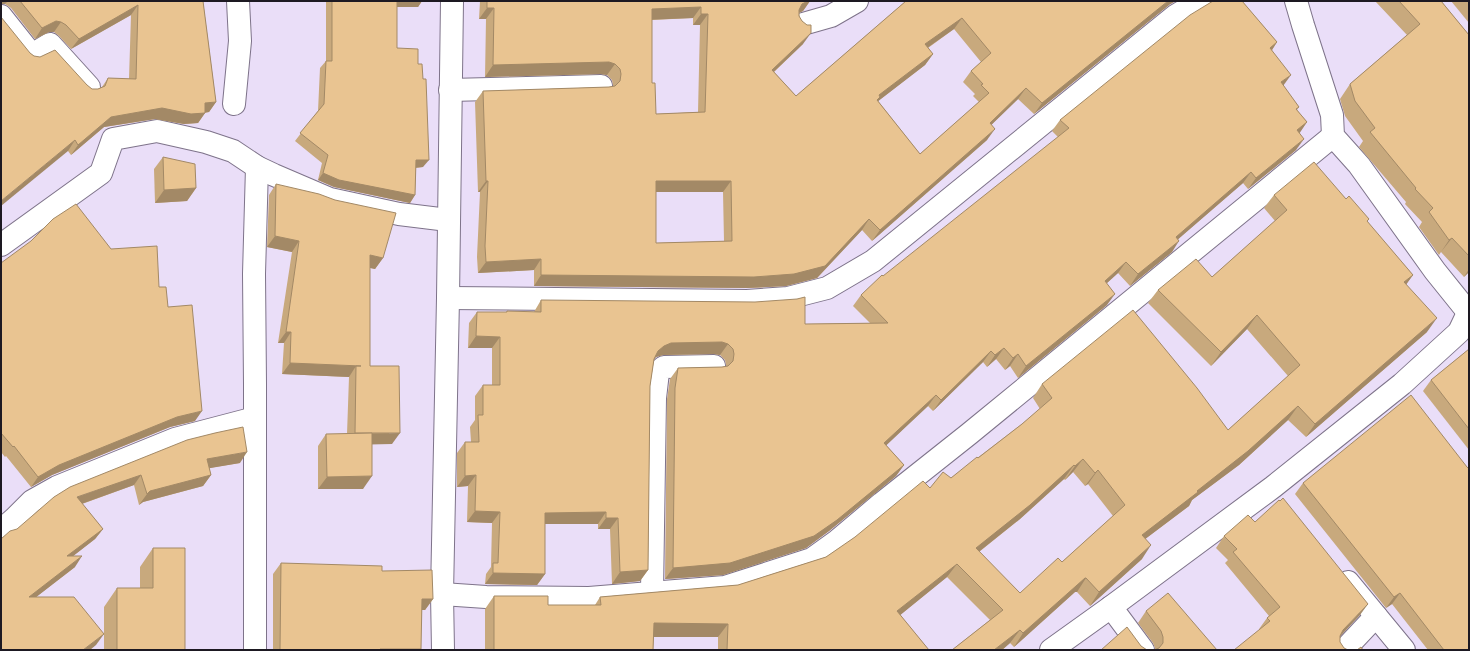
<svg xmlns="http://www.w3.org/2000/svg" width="1470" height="651" font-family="Jost,sans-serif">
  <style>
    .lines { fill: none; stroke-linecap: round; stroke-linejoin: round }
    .minor-casing { stroke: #7e738a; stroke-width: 24 }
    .minor { stroke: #fff; stroke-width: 22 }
    .wall { fill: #c8a97d; fill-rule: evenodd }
    .shaded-wall { fill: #a38966 }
    .building { fill: #e9c491; stroke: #a38966; fill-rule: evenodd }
  </style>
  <rect width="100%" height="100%" fill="#eadef8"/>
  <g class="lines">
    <g class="minor-casing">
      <g id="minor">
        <polyline points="1296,1 1303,25 1332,115 1333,136 1359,165 1435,271 1468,312"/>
        <polyline points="1,16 32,55 50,44 89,87"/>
        <polyline points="803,24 831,16 857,1"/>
        <polyline points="450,90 601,86"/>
        <polyline points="234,104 240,41 238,1"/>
        <polyline points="1,245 101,173 113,139 157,131 206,142 233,151 257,167 274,175 330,199 399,214 448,220"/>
        <polyline points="448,298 747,301 788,298 827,288 873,261 1175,16 1200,1"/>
        <polyline points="1,530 14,519 32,501 57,487 175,439 255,418"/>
        <polyline points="1348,582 1404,650"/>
        <polyline points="652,592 655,398 658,372 664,367 714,366"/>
        <polyline points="442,594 486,597 589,598 725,587 812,559 837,541 882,503 969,434 1333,136"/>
        <polyline points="1111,607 1143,650"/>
        <polyline points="255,650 255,384 254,274 257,167"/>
        <polyline points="443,650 442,594 448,298 452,1"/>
        <polyline points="1051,650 1111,607 1273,487 1402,384 1459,332 1469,311"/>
        <polyline points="1344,650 1376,616"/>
      </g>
    </g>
    <use href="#minor" class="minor"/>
  </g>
  <g class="wall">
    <polygon points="1,1 203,1 216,102 209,112 205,113 198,123 184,124 155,119 104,127 71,155 68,151 30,53 34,56 92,89 98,89 102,87 108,78 129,79 131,15 71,49 59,36 54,32 49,32 35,39 11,8 5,4 1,4"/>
    <polygon points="326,1 422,1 418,7 397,7 397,48 418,64 423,167 416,168 415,195 410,203 334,187 318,180 322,163 295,141 318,111 320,68 326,61"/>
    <path d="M480,1H810L803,11L799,13L803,44L774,72L796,96L906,1L1169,5L1034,114L1018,99L991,125L987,140L872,241L862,230L817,278L786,286L747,288L534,286V270L478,273L477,257L480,192H478L475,102L483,91L609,87L613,86V85L612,80L607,75L601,74L485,77L486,19H479ZM693,18V25H700L698,112L656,114L652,83V20ZM954,29L981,62L971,71L963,82L975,94L973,96L979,102L920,154L878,101L925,65L933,54L928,48ZM656,192H723L724,241L656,243Z"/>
    <polygon points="1212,1 1242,1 1277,42 1272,50 1283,86 1299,107 1297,110 1307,122 1299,133 1296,150 1248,189 1243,183 1178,239 1172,252 1130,286 1118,273 1107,283 1107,305 1018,378 1010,366 1005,370 996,359 987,367 983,362 933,411 928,406 886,445 904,465 896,476 829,531 806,548 723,575 665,579 667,399 670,379 678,368 722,367 726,366 726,365 725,360 720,355 714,354 663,355 656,357 654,360 650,386 648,570 640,581 612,584 610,529 598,529 598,524 545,524 545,574 537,585 485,584 486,574 491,567 492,523 467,522 468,486 457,487 457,453 465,442 471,442 470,427 475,420 475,396 483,385 492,385 492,348 468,348 469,323 477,312 506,312 507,311 534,312 541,300 805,324 870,323 853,306 861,295 1058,137 1052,131 1060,120"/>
    <polygon points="1375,1 1441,1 1469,35 1469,272 1464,277 1441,252 1439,255 1419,227 1422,222 1405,204 1406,202 1359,147 1363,141 1345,116 1340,99 1350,84 1407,35"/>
    <polygon points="1451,1 1469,1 1469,23"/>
    <polygon points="163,157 196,188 187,201 155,203 154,169"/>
    <polygon points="276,184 383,258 375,269 370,268 370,366 392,444 372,444 363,489 318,489 318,446 326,434 347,434 349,377 282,374 284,343 278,343 292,252 267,247 269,195"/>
    <path d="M1274,195L1346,199L1369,219L1367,222L1413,275L1406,284L1427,332L1306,437L1288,420L1239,465L1192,500L1189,506L1145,539L1142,559L1090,606L1077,592H1075L1014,647L1010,643L1002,650H952L990,620L947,577L900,615L929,650H718V637H654L653,650H485V609L494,596L548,605H595L600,597L738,585L826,557L930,488L951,478L1022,424L1040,409L1033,398L1042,384L1228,430L1288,376L1247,329L1211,366L1148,303L1158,290L1212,277L1275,221L1264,208ZM1073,472L1085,486L1088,484L1113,516L1062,562L1020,593L979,552L1020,519L1064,479L1065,480Z"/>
    <polygon points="111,249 159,287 168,307 195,421 170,427 52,475 31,487 6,456 5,457 1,452 1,263"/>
    <polygon points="1469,349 1469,450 1423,391 1431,380"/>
    <polygon points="215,433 240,463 209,468 211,475 203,486 143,502 139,505 134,485 82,504 103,529 95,539 73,556 75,567 36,597 96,645 1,650 17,529"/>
    <polygon points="1467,467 1469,650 1428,650 1392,604 1386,608 1295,494 1303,483"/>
    <polygon points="1255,522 1360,615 1259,629 1267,618 1269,616 1225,563 1228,560 1216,548 1224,536"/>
    <polygon points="153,548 185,650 104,650 104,607 117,588 140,588 140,567"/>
    <polygon points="281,563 382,571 433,599 425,610 422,610 420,650 273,650 273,574"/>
    <polygon points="1146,611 1217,650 1155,650 1155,648 1153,643 1138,623"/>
  </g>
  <g class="shaded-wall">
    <polygon points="1,1 8,1 5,4 1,4"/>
    <polygon points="396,1 422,1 418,7 391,7"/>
    <polygon points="808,1 810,1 803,11 794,15 802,4"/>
    <polygon points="1168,1 1176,1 1169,5 1034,114 1042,103"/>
    <polygon points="138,5 131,15 71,49 79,39"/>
    <polygon points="701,7 693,18 644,20 652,9"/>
    <polygon points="487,8 494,8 486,19 479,19"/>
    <polygon points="701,14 708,14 700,25 693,25"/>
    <polygon points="962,18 954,29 917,55 925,44"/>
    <polygon points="56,21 61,22 54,32 49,32 35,39 42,28"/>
    <polygon points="811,33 803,44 764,81 772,70"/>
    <polygon points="1277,42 1270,53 1270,48"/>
    <polygon points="933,54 925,65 877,102 879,95"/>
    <polygon points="609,62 615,64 607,75 601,74 485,77 493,65"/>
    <polygon points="1291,75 1283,86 1281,82"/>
    <polygon points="1026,88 1018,99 982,134 990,123"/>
    <polygon points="216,102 209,112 199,113 205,113 198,123 184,124 155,119 104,127 71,155 78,145 111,117 162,108"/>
    <polygon points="1307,122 1299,134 1297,130"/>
    <polygon points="995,129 987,140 872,241 880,230"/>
    <polygon points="1304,139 1296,150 1248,189 1256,178"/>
    <polygon points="75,140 68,151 1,206 1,201"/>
    <polygon points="416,160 429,160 423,167 411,168"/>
    <polygon points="1251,172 1243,183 1168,248 1176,237"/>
    <polygon points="323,173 415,195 410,203 334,187 318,180"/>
    <polygon points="486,181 488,181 480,192 478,192"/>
    <polygon points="656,181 731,181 723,192 648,192"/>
    <polygon points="196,188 187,201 155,203 164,190"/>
    <polygon points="869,219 862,230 817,278 786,286 747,288 534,286 541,275"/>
    <polygon points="275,236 299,241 292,252 267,247"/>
    <polygon points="1452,238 1441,252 1439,255 1449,240"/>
    <polygon points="1179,241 1172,252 1130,286 1138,274"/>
    <polygon points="370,255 383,258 375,269 362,266"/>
    <polygon points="541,259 534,270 478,273 486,262"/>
    <polygon points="1126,262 1118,273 1097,292 1105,281"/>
    <polygon points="1469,269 1469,272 1464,277"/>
    <polygon points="1413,275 1403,289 1404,282"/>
    <polygon points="1115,294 1107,305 1018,378 1026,366"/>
    <polygon points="1257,315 1247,329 1211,366 1221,352"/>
    <polygon points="1437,318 1427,332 1306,437 1315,424"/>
    <polygon points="286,332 291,332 284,343 278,343"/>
    <polygon points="476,336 500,337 492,348 468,348"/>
    <polygon points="722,342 728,344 720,355 714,354 663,355 656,357 650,362 658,351 664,346 671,343"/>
    <polygon points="1004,348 996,359 987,367 995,355"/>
    <polygon points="991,351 983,362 933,411 941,400"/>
    <polygon points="1018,354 1010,366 1005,370 1013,358"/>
    <polygon points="290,363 356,366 349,377 282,374"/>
    <polygon points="936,395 928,406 876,455 884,443"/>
    <polygon points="1298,406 1288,420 1239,465 1192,500 1189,506 1132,549 1142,535 1197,491"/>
    <polygon points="202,411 195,421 170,427 52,475 31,487 38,477 59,465 177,417"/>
    <polygon points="400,433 392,444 347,445 355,434"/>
    <polygon points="247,452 240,463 199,470 207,459"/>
    <polygon points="1083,459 1073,472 1065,480 1075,466"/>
    <polygon points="904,465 896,476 829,531 806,548 723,575 665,579 673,568"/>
    <polygon points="1074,465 1064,479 1020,519 966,562 976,548"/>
    <polygon points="1098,470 1088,484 1085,486 1095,473"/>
    <polygon points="141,475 134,485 70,508 77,497"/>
    <polygon points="211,475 203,486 143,502 139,505 147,494 150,491"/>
    <polygon points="476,475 468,486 457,487 465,476"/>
    <polygon points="372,476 363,489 318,489 327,477"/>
    <polygon points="475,511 500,512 492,523 467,522"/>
    <polygon points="606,512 598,524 537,524 545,513"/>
    <polygon points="606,518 618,518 610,529 598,529"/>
    <polygon points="103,529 95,539 59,567 67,556"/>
    <polygon points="1151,545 1142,559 1090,606 1099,592"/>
    <polygon points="82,556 75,567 22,608 29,597"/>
    <polygon points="957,564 947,577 888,625 897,611"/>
    <polygon points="648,570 640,581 612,584 620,572"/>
    <polygon points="493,573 545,574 537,585 485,584"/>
    <polygon points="1085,578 1086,578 1077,592 1075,592 1014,647 1023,633"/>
    <polygon points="1400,593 1392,604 1386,608 1394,597"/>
    <polygon points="422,599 433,599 425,610 414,610"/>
    <polygon points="1368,604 1360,615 1335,642 1343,630"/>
    <polygon points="654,623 728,624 718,637 644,637"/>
    <polygon points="1020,630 1010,643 1002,650 994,650"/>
    <polygon points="104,634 96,645 90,650 83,650"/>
    <polygon points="380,649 421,649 420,650 379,650"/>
  </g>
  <g class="building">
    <polygon points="20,1 203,1 216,102 205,103 205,113 191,114 162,108 111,117 78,145 75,140 1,201 1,17 30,53 34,56 40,57 55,50 87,85 92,89 98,89 105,86 108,78 136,79 138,5 79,39 66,25 61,22 56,21 42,28"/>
    <polygon points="332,1 397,1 397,48 418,49 418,64 422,64 423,79 426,79 429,160 416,160 415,195 339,180 323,173 328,155 300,133 324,104 326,61 332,61"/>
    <path d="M487,1H808L802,4L799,10V16L802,21L807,25H811V33L772,70L796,96L906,1H1168L1042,103L1026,88L990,123L995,129L880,230L869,219L825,266L794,274L754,277L541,275V259L486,262L485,246L488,181H486L483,91L609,87L615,86L620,81L621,74L620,69L615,64L609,62L493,65L494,8H487ZM701,7V14H708L705,112L656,114L655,83H652V9ZM962,18L991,53L971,71L983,84L981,85L989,93L920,154L877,100L880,97L879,95L933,54L925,44ZM656,181H731L732,241L656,243Z"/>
    <polygon points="1213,1 1242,1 1277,42 1270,48 1291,75 1281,82 1299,107 1296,109 1307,122 1297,130 1304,139 1256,178 1251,172 1176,237 1179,241 1138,274 1126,262 1105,281 1115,294 1026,366 1018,354 1013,358 1004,348 995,355 991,351 941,400 936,395 884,443 904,465 837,520 814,536 730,563 673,568 675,388 678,368 722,367 728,366 733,361 734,354 733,349 728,344 722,342 671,343 664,346 658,351 654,359 650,386 648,570 620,572 618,518 606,518 606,512 545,513 545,574 493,573 493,563 498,563 500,512 475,511 476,475 465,476 465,442 479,442 478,415 483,415 483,385 500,385 500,337 476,336 477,312 507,312 507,311 541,312 541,300 755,302 797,299 805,297 805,324 888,323 861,295 882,275 883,276 1069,128 1060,120 1190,15"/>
    <polygon points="1399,1 1441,1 1469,35 1469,256 1452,238 1449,240 1429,212 1433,208 1415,189 1416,188 1370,132 1375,128 1355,101 1350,84 1420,24"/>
    <polygon points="163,157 195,164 196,188 164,190"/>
    <path d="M1314,162L1346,199L1349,196L1369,219L1367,221L1413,275L1404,282L1437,318L1315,424L1298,406L1248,451L1197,491L1198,492L1142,535L1151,545L1099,592L1086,578H1085L1023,633L1020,630L994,650H952L1003,610L957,564L897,611L929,650H727L728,624L654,623L653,650H494V596H548V605H601L600,597L738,585L826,557L855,537L923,481L930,488L943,472L951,478L977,457L978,458L1022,424L1052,398L1042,384L1133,310L1197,388L1228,430L1300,365L1257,315L1221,352L1158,290L1196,259L1212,277L1287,210L1274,195ZM1083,459L1095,473L1098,470L1125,505L1062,562L1058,558L1020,593L976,548L1030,505L1074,465L1075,466Z"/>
    <polygon points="276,184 319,194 335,200 396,213 383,258 370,255 370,366 399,366 400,433 355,433 356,366 361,366 290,363 291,332 286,332 299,241 275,236"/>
    <polygon points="76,204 111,249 157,246 159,287 166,287 168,307 192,305 202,411 177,417 59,465 38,477 14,446 13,447 1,433 1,263 31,241 53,219"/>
    <polygon points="1469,349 1469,429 1431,380"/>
    <polygon points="1411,395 1467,467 1469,469 1469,650 1444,650 1400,593 1394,597 1303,483"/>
    <polygon points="243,427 247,452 207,459 211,475 150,491 147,494 141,475 77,497 103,529 67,556 82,556 29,597 74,597 104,634 83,650 1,650 1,539 10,531 17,529 54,497 70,487 187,440 215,433"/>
    <polygon points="372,433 372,476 327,477 326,434"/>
    <polygon points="1283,498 1368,604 1343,630 1340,636 1340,642 1344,648 1348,650 1234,650 1270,621 1267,618 1280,607 1233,552 1237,549 1224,536 1248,515 1255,522 1279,500 1280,501"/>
    <polygon points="153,548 185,548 185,650 117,650 117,588 153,588"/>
    <polygon points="281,563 382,566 382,571 432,570 433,599 422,599 421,649 380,649 380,650 280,650"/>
    <polygon points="1168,593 1217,650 1154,650 1159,648 1163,643 1163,637 1161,631 1146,611"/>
    <polygon points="1127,627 1141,646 1147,650 1101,650"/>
    <polygon points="1361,647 1363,650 1357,650"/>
  </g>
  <rect width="1470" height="651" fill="none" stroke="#1d1922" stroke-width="4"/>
</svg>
